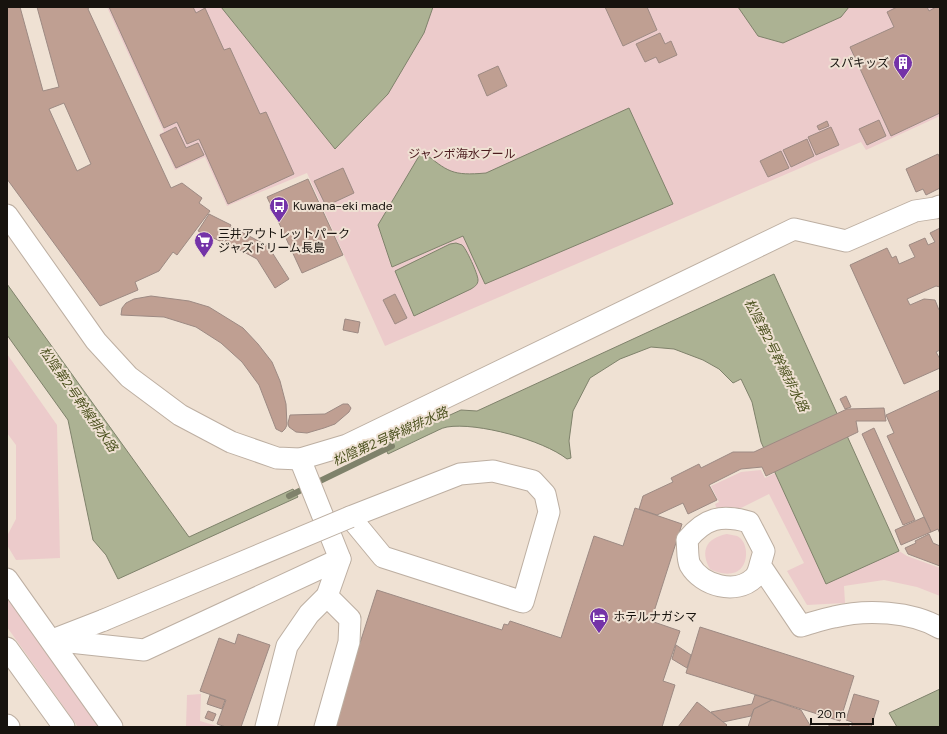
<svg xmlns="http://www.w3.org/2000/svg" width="947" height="734" font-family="'DM Sans','Noto Sans JP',sans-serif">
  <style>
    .green { fill: #eccbcb }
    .water { fill: #acb293; stroke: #7f826b }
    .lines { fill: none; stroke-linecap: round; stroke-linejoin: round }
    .stream { stroke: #7f826b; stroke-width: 6 }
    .building { fill: #bf9f92; stroke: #9d8a83; fill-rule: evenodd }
    .minor-casing { stroke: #bdafa2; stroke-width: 23 }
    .minor { stroke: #fff; stroke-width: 21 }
    .minor-bridge-casing { stroke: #bdafa2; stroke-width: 23; stroke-linecap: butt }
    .minor-bridge { stroke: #fff; stroke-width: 21 }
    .labels { text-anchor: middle; stroke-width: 4; stroke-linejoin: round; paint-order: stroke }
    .poi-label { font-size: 12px; fill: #17130e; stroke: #efe1d3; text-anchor: start }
    .park-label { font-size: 12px; fill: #4c1c1f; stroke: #efe1d3 }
    .water-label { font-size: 13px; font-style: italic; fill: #4c521f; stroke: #efe1d3 }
  </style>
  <rect width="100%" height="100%" fill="#efe1d3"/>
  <g class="green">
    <polygon points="107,7 940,7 940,116 866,150 861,142 385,346 307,173 227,206 205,157 175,170 159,134 164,132"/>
    <polygon points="7,354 57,425 60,558 16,560 7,545 7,536 16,519 16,445 7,433"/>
    <polygon points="761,470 765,478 775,473 826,583 899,551 907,556 940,568 940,596 917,587 884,580 844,586 845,603 807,605 787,571 804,563 769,494 735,511 718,512 715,504 719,502 711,486 741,472"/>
    <path d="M727,534C730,535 734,535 737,536C747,540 749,559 742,567C735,577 719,574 710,569C700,551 706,538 727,534Z"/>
    <polygon points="7,589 105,727 78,727 7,627"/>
    <polygon points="201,694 200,721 220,727 186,727 187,695"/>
  </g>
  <g class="water">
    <polygon points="221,7 433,7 424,33 388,94 335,149"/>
    <polygon points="738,7 849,7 841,17 783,43 758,36"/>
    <path d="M629,108L673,204L485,284L463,236L392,267L378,225L422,151C448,172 452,176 486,173Z"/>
    <path d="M456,243C458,244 460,244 462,245C466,248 478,274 478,280C478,285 474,287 471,289L414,316L395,271L450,244Z"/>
    <path d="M774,274L899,551L826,584L761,442L752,402L741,379L733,383L719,369L703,360L674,349L651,347L620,359L590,378L573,411L569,441L571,458L567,459C543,440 477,422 447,427C441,428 435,432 430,434C416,441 402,447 388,454L384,445L461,410L477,411Z"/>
    <polygon points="7,284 189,537 293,489 298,497 118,579 106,555 93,540 68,420 7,335"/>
    <polygon points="940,689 940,727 897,727 889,713"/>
  </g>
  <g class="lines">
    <polyline class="stream" points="289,496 392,446"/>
  </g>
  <g class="building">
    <path d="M7,7H20L43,91L59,87L37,7H89L88,9L171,188L182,183L202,198L199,203L210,211L177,255L173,252L159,271L135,282L138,290L100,306L7,179ZM64,103L91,164L77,171L49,109Z"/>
    <polygon points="109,7 193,7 196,13 205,8 224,50 230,48 260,114 266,112 294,174 228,204 199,139 187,144 177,122 164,128"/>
    <polygon points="605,7 647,7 657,30 623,46"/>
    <polygon points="897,7 927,7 929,11 936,7 940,7 940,113 891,136 850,47 894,27 887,12"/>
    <polygon points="660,33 665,44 671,41 677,55 659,63 656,57 645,62 636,44"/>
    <polygon points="498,66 507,86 487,96 478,75"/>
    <polygon points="879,120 886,136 867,145 859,129"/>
    <polygon points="827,121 829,126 819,130 817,126"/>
    <polygon points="176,127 186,148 198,143 204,155 176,168 160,135"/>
    <polygon points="831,127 839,145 816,155 808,137"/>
    <polygon points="807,139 814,156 791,167 783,150"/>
    <polygon points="781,151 789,168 768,177 760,161"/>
    <polygon points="938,154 940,158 940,188 926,195 923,189 916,192 906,169"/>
    <polygon points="343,168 354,193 326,206 314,181"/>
    <polygon points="308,179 343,255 302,273 267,197"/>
    <polygon points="209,214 231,225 222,242 198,231"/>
    <polygon points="232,227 268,246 289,279 275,288 257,259 225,242"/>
    <polygon points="940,228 940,287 936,286 907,299 910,305 924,299 935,300 939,310 940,310 940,350 936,352 940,359 940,368 904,384 850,265 887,248 892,258 896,256 899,264 915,257 909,245 925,238 928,245 935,242 930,233"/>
    <polygon points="395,294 407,318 395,324 383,300"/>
    <polygon points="151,296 189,301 209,307 243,328 258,344 272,362 280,381 286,404 287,425 285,429 282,432 276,429 259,385 242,362 221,343 196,327 164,317 121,315 122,308 126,303 134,299"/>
    <polygon points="345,319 360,322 358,333 343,330"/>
    <polygon points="940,390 940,534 938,529 931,532 887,436 894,433 886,415"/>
    <polygon points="846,396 851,407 845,409 840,399"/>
    <polygon points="343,404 348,404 351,408 349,412 335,424 324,428 307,433 296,432 289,427 288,423 290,415 325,414"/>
    <polygon points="884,408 886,421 856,421 858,432 766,476 762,467 741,469 709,485 717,500 688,514 683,503 657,515 639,509 643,496 673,482 671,478 699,464 701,468 733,452 754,452 847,409"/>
    <polygon points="874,428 915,520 903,525 862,434"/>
    <polygon points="635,508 682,524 651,621 680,631 663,681 675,685 662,727 333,727 377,590 502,630 504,624 508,625 510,621 561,638 594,536 623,546"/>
    <polygon points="924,517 931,532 901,545 895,530"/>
    <polygon points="929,534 933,543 940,546 940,566 908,554 905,548 916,543 915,541"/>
    <polygon points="700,627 854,676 840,721 686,673"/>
    <polygon points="238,634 270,645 241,727 226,727 217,724 226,700 200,691 219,638 235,644"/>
    <polygon points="676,645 691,655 687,668 672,659"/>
    <polygon points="854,694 879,701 871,727 852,727 852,722 846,720"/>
    <polygon points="210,695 225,700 222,709 207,704"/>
    <polygon points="755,695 772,700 754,709 751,716 723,722 711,712 752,704"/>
    <polygon points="772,700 801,710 811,727 748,727 754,709"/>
    <polygon points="697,702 727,725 725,727 678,727"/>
    <polygon points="208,711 216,714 213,721 205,718"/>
    <rect x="829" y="724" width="20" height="3"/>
  </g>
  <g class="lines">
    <g class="minor-casing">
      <g id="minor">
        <polyline points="7,215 96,341 129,377 180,415 231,442 277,458 300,459 347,445 794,229 846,241 915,211 935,208 940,206"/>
        <polygon points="493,471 533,481 545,494 549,512 523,602 383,557 350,517 460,474"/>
        <path d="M760,565C759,569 757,575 754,578C736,595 702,586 690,565C687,559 688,547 687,540C705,518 721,514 749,522L764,551L760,565L801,626C812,623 823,619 834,617C866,609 911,611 940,628"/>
        <polyline points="7,579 112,727"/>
        <polyline points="55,639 104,620"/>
        <polyline points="51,640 144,650 340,559 300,459"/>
        <polyline points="7,648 64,727"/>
        <polyline points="7,725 9,727"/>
        <polyline points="266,727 287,646 309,614 327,596 340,559"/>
        <polyline points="325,727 349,642 350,619 327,596"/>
      </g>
    </g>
    <use href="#minor" class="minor"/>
    <g class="minor-bridge-casing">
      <polyline id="minor-bridge" points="104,620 350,517"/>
    </g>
    <use href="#minor-bridge" class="minor-bridge"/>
  </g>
  <defs>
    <g id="building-pin" transform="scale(1)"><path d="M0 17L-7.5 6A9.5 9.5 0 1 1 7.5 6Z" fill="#7433a8" stroke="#efe1d3"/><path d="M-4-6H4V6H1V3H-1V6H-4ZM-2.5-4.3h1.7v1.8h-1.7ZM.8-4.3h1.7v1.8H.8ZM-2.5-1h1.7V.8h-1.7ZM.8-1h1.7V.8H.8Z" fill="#fff"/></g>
    <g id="bus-pin" transform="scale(1)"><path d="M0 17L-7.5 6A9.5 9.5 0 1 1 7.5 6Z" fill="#7433a8" stroke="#efe1d3"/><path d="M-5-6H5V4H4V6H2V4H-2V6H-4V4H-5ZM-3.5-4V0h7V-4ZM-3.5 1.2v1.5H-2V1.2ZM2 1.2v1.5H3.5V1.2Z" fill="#fff"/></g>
    <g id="supermarket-pin" transform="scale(1)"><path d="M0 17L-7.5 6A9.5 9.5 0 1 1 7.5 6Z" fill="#7433a8" stroke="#efe1d3"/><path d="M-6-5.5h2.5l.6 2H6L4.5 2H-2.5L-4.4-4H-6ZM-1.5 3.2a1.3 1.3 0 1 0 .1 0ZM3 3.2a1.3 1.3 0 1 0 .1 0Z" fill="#fff"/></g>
    <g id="hotel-pin" transform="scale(1)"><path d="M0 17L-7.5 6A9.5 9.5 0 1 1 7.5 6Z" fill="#7433a8" stroke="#efe1d3"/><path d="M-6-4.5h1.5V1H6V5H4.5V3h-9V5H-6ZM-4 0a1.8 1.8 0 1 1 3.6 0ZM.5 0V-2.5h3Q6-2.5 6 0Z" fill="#fff"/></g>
  </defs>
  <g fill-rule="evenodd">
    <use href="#building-pin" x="903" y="63"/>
    <use href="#bus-pin" x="279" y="206"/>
    <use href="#supermarket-pin" x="204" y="241"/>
    <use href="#hotel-pin" x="599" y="617"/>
  </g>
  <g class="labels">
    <g class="poi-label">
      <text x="889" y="67" text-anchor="end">スパキッズ</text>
      <text x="293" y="210">Kuwana-eki made</text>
      <text x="218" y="238">三井アウトレットパーク<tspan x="218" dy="14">ジャズドリーム長島</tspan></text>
      <text x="613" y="621">ホテルナガシマ</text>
    </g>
    <g class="park-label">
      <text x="462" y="158">ジャンボ海水プール</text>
    </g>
    <g class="water-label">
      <text transform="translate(777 355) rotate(63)" y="5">松陰第2号幹線排水路</text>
      <text transform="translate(79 399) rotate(55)" y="5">松陰第2号幹線排水路</text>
      <text transform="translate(390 436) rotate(-24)" y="5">松陰第2号幹線排水路</text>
    </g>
  </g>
  <rect width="947" height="734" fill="none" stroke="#17130e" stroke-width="16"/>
  <path d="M811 718v6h62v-6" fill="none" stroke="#17130e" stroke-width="2"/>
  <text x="817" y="718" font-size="12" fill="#17130e" stroke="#efe1d3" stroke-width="3" paint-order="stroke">20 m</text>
</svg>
